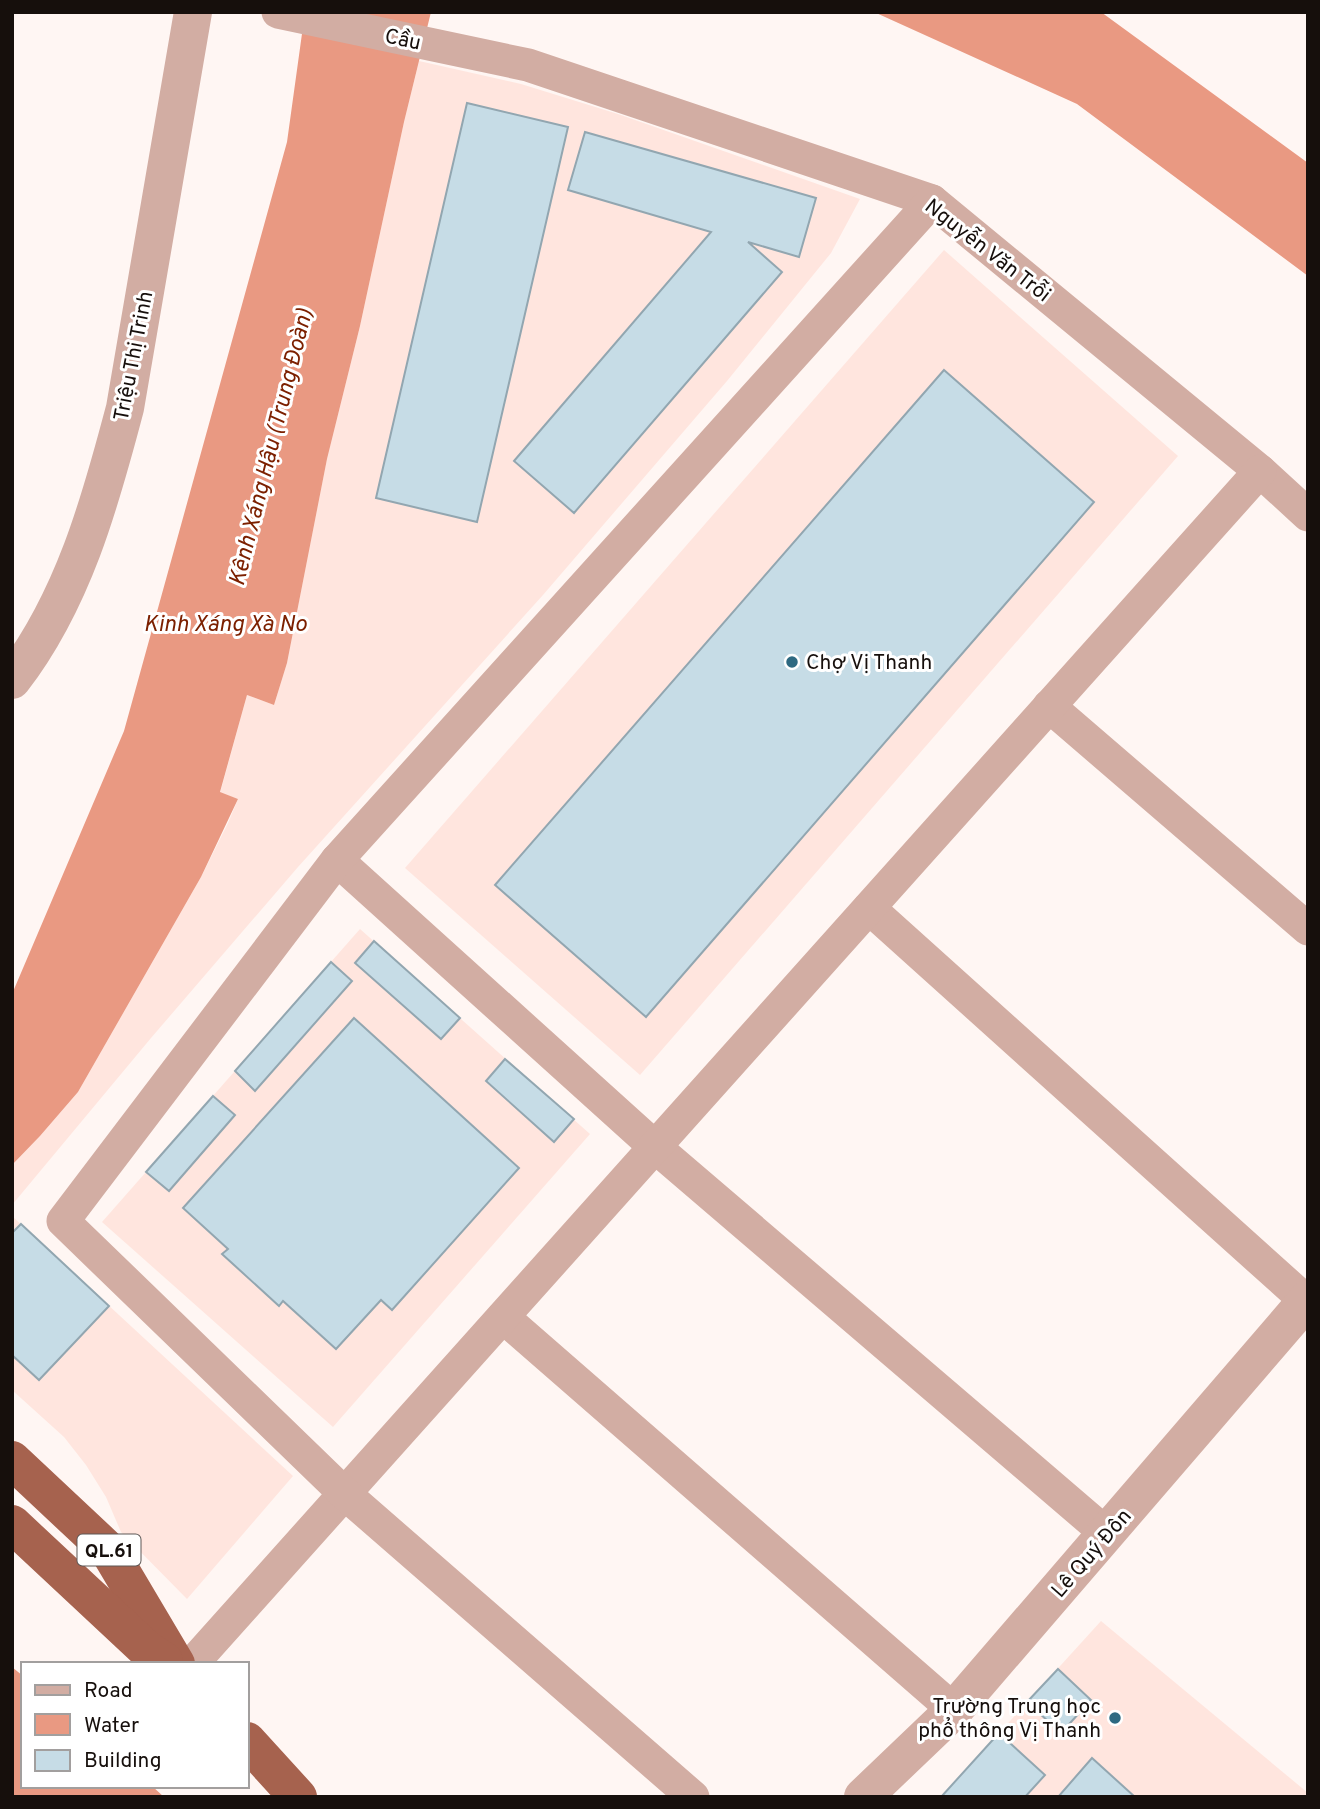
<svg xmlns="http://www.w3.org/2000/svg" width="1320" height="1809" font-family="Overpass,sans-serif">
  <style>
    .built { fill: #ffe5de }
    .water { fill: #e99982 }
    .building { fill: #c6dce6; stroke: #92a6b0; stroke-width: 2 }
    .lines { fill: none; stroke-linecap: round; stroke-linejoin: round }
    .minor { stroke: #d2ada3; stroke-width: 33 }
    .tertiary { stroke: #d2ada3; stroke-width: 38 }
    .trunk { stroke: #a6624e; stroke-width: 38 }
    .poi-dot { fill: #2e6981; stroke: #fff; stroke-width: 2.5 }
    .labels { text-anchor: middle; stroke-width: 6; stroke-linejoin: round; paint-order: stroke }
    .shield { fill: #fff; stroke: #5c5755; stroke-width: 2 }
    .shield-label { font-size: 19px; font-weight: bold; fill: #160f0c }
    .street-label { font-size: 21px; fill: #160f0c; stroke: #fff }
    .poi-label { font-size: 21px; fill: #160f0c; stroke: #fff; text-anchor: start }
    .water-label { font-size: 23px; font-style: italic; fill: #7c2000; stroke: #fff }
  </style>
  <rect width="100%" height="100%" fill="#fff6f3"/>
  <g class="built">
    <polygon points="419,61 521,84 618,114 860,199 831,253 727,381 543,595 298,867 151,1038 12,1205 12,1165 40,1136 78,1092 201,877 228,823 238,799 220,793 247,695 274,705 287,663 327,459 360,326 404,122"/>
    <polygon points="944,250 1178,456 640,1075 405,868"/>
    <polygon points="360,929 590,1134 333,1427 102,1222"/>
    <polygon points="12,1216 293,1476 187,1599 121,1532 106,1497 86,1465 64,1437 12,1390"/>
    <polygon points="1101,1621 1308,1793 1308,1797 941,1797"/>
  </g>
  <g class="water">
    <polygon points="305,12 431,12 404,122 360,326 327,459 287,663 274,705 247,695 220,792 238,799 201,877 78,1092 40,1136 12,1165 12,994 124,731 287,142"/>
    <polygon points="874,12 1101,12 1308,163 1308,276 1077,104"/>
    <polygon points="12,1667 23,1676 23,1786 152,1786 164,1797 12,1797"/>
  </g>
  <g class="building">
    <polygon points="467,103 568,127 477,522 376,498"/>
    <polygon points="585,132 816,198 799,257 748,242 782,272 574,513 514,461 711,232 568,190"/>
    <polygon points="944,370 1094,502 646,1017 495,885"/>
    <polygon points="374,941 460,1018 441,1039 355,963"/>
    <polygon points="331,962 352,981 255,1091 235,1071"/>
    <polygon points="354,1018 519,1168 392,1310 381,1300 336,1349 283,1301 279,1306 222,1254 228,1249 183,1208"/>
    <polygon points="505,1059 574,1119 554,1142 486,1081"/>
    <polygon points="213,1096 235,1115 169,1191 146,1172"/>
    <polygon points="21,1224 109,1306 39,1380 12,1355 12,1233"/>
    <polygon points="1058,1669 1091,1700 1061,1733 1027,1702"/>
    <polygon points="999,1733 1045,1775 1025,1797 941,1797"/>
    <polygon points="1092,1758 1135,1797 1058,1797"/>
  </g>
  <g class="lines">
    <g class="minor">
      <polyline points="278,12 528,65 932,201 1260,471 1308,515"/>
      <polyline points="1049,706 1308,929"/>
      <polyline points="337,860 655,1147 1107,1534"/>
      <polyline points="869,908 1306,1301"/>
      <polyline points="503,1317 954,1710"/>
      <polyline points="192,1664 1260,471"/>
      <polyline points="693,1797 345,1494 63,1221 337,860 932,201"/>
    </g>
    <g class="tertiary">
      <path d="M12,680C73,601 100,503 125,408L193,12"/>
      <polyline points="863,1797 954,1710 1308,1299"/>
    </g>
    <g class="trunk">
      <polyline points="12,1460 109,1551 176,1664"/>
      <polyline points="12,1524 146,1649 164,1661"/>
      <polyline points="247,1741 298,1797"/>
    </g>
  </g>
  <g class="poi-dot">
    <circle cx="792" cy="662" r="7"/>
    <circle cx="1115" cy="1718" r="7"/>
  </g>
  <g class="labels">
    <rect class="shield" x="77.5" y="1534.5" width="63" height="31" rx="5"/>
    <g class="shield-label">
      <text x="109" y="1557">QL.61</text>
    </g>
    <g class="street-label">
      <text transform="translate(403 39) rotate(12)" y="7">Cầu</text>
      <text transform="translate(988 250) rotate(38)" y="7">Nguyễn Văn Trỗi</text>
      <text transform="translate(133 356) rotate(-79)" y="7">Triệu Thị Trinh</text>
      <text transform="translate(1091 1553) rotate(-49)" y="7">Lê Quý Đôn</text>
    </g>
    <g class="poi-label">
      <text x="806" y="669">Chợ Vị Thanh</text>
      <text x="1101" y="1713" text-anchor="end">Trường Trung học<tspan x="1101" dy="24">phổ thông Vị Thanh</tspan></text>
    </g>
    <g class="water-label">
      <text transform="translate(270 447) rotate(-76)" y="8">Kênh Xáng Hậu (Trung Đoàn)</text>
      <text x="225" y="631">Kinh Xáng Xà No</text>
    </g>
  </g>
  <rect width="1320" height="1809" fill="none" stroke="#160f0c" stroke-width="28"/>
  <rect x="21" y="1662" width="228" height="126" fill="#ffffff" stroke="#a29f9e" stroke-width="2"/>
  <rect x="35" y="1685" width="35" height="10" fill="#d2ada3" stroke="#a29f9e" stroke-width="2"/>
  <text x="84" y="1697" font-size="21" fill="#160f0c">Road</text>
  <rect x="35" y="1714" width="35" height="21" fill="#e99982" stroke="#a29f9e" stroke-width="2"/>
  <text x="84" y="1732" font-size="21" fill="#160f0c">Water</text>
  <rect x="35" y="1750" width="35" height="21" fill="#c6dce6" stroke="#a29f9e" stroke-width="2"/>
  <text x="84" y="1767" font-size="21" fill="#160f0c">Building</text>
</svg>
